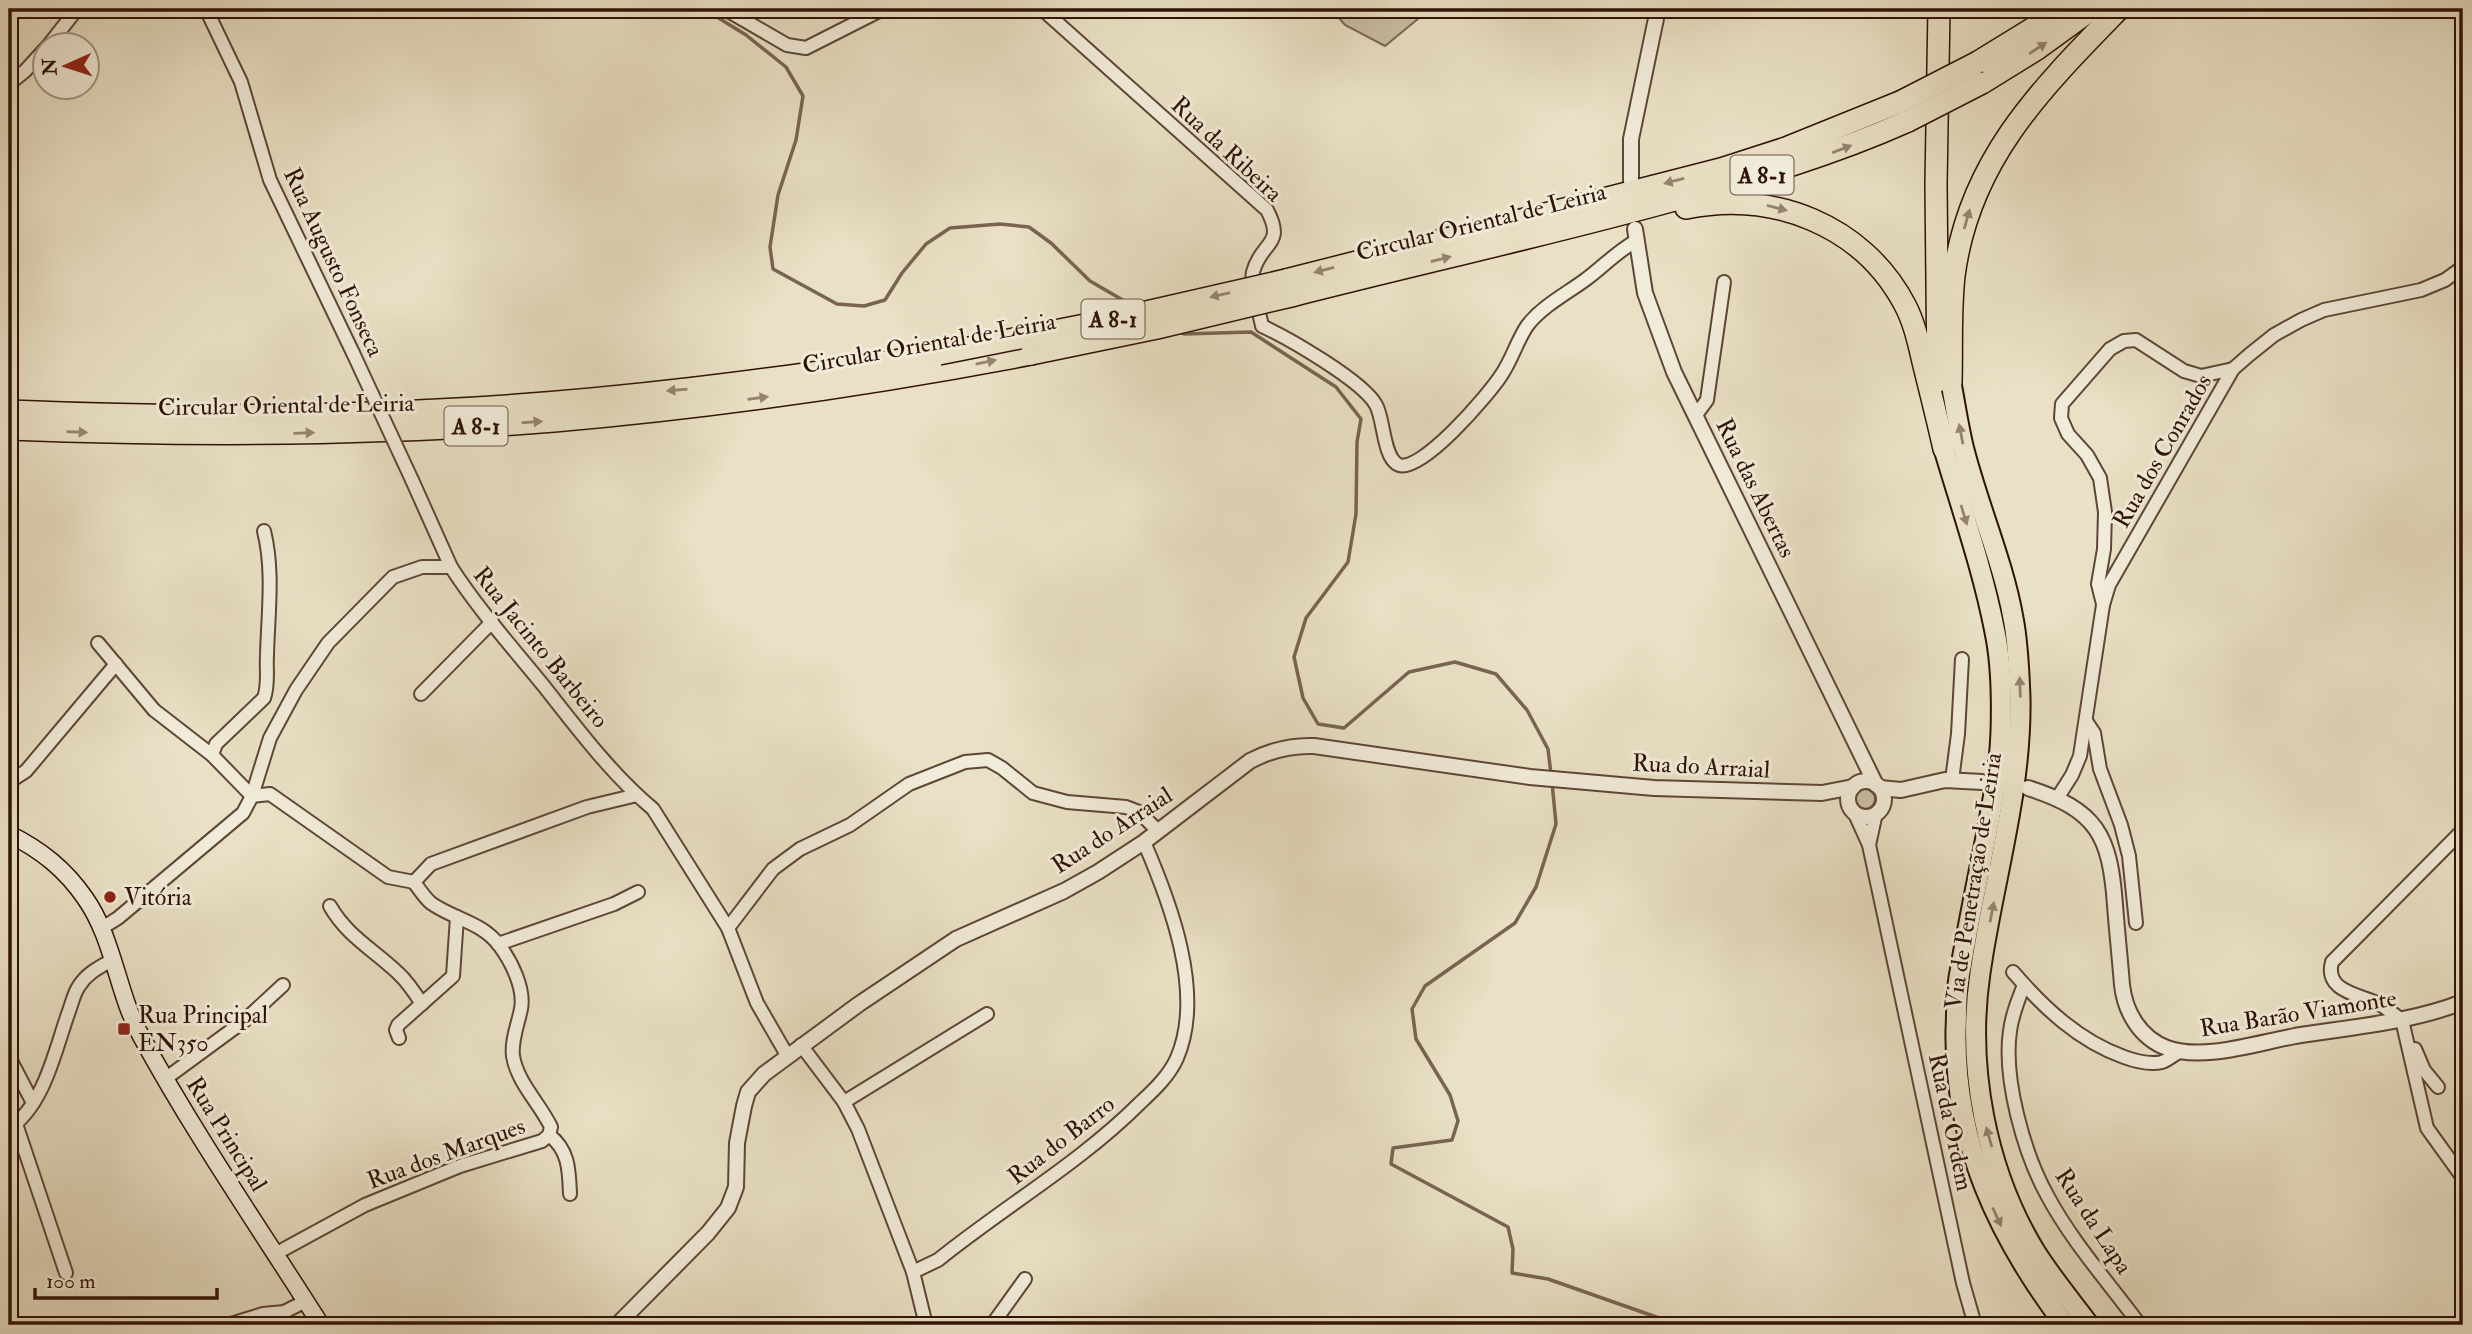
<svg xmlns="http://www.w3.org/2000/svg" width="2472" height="1334" font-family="'IM FELL Double Pica',serif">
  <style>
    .green { fill: #c9bda5; stroke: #7c6856; stroke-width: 2 }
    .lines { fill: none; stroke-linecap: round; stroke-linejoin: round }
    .stream { stroke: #796452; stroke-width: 3.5 }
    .minor-casing { stroke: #5e4636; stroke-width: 16 }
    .tertiary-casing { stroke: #5e4636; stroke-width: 18 }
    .secondary-casing { stroke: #2f1206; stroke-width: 19 }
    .trunk-casing { stroke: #2f1206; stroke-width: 23 }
    .motorway-casing { stroke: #2f1206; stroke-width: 24 }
    .minor { stroke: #f1ebd9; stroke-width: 12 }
    .tertiary { stroke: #f1ebd9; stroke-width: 14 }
    .secondary { stroke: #f1ebd9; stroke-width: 16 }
    .trunk { stroke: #e9e0c5; stroke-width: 19 }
    .motorway { stroke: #e9e0c5; stroke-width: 21 }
    .minor-bridge-casing { stroke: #5e4636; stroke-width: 16; stroke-linecap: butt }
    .motorway-bridge-casing { stroke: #2f1206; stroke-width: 24; stroke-linecap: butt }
    .minor-bridge { stroke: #f1ebd9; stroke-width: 12 }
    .motorway-bridge { stroke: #e9e0c5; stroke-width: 21 }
    .oneway { fill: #95836f }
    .poi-dot { fill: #8f2418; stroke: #f1ebd9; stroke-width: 2.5 }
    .labels { text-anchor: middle; stroke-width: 6; stroke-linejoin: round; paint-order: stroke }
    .shield { fill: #f1ebd9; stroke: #695345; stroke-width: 2 }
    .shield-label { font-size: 23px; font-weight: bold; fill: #2f1206 }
    .street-label { font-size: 24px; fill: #2f1206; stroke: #f1ebd9 }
    .poi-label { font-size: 24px; fill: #2f1206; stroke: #f1ebd9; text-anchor: start }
  </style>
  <rect width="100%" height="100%" fill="#e9e0c5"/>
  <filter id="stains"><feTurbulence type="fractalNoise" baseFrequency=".00286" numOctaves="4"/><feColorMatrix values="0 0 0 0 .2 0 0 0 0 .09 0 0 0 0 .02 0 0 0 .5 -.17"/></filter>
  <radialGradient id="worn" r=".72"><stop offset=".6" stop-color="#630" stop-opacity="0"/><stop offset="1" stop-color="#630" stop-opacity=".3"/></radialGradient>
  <g class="green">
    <polygon points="1331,9 1430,9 1385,46 1345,25"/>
    <circle cx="1865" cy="799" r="10"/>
  </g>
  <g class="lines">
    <g class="stream">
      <polyline points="704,9 746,35 786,67 803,96 796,140 778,195 770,247 773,269 837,304 864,306 885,300 902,273 926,244 950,228 1000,224 1029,227 1051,243 1090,281 1133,306"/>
      <polyline points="1180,332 1184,334 1251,332 1336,387 1361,419 1357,442 1356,514 1348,562 1306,618 1294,657 1303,698 1318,724 1344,728 1409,672 1455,662 1496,674 1527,710 1548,749 1551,774"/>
      <polyline points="1552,782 1556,824 1536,887 1515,923 1425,986 1412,1009 1416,1039 1450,1095 1458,1121 1452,1140 1393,1148 1391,1164 1508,1227 1513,1249 1512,1273 1548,1279 1679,1325"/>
    </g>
    <g class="minor-casing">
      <g id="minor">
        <polyline points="206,9 241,82 270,180 353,353"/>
        <polyline points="725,9 787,45 806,48 883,9"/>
        <path d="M1042,9L1267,210C1286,246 1261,241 1253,272C1250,284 1260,314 1262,326C1288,338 1363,381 1376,405C1384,419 1383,455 1397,464C1418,478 1491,392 1502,374C1512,359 1517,341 1527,326C1541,307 1566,294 1585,280C1603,267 1616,252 1636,241"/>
        <polyline points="48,46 77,9"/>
        <polyline points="9,84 25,71 46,48"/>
        <polyline points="1696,415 1707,400 1724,282"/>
        <polyline points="412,480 451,567"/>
        <polyline points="2103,604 2098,584 2104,549 2105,512 2100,478 2087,455 2068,434 2061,418 2062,404 2110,349 2124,341 2136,340 2184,371 2201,376 2233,369"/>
        <polyline points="98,643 154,710 212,755 252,796 270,794 388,877 414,882"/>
        <polyline points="421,694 492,622"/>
        <polyline points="2086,721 2094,733 2100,769 2121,825 2129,856 2136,923"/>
        <path d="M212,755L216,744L264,698C269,684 266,670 267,655C268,614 274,571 264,531"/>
        <polyline points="1952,780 1958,734 1962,659"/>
        <polyline points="9,782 26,771 116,664"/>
        <polyline points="2058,797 2072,775 2080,756 2103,605 2109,585 2233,369 2249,355 2274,335 2301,320 2324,310 2421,290 2445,280 2463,267"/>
        <polyline points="1855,814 1869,845 1963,1283 1975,1325"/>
        <path d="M2463,830L2332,962C2324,991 2358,994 2379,1004C2387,1008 2394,1015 2402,1020L2427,1128L2463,1178"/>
        <polyline points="1869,845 1876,813"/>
        <path d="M330,906C347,936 374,950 398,973C408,982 415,993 422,1004"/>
        <path d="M102,928L118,918L243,813L252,796L270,738L296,690L328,643L393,577L422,567H451C478,609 512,647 543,685C577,728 611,774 653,809L728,928L757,1003L787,1055"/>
        <polyline points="728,928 773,869 800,849 850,825 909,784 965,762 988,760 1002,768 1033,793 1067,802 1126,807 1139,812 1158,831"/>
        <polyline points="498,944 614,904 638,892"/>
        <path d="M2013,972C2044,1008 2079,1041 2124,1057C2135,1061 2150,1065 2162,1062C2168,1060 2175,1054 2180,1051"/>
        <path d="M2024,985C2018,1000 2012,1015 2010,1031C2003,1079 2024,1153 2047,1195C2072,1242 2109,1283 2140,1325"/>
        <polyline points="399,1038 396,1030 398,1025 453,976 457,917"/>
        <polyline points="801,1045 844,1102 858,1129 913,1272 926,1325"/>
        <polyline points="2415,1049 2424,1070 2438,1087"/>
        <polyline points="9,1057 33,1103"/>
        <polyline points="165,1079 244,1021 283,985"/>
        <polyline points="844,1102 987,1014"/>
        <polyline points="16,1124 66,1273"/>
        <path d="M9,1129C45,1104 55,1050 69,1011C72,1003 74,993 79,986C87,973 100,967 112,960"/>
        <path d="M549,1135C569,1150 569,1170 570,1194"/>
        <path d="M275,1254L365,1205L460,1166L542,1141L549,1135L551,1127C540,1104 517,1082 513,1056C511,1041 518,1024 521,1009C525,988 511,961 499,945C482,922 453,919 431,903C425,898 419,889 414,882L431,864L587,807L637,795"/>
        <path d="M913,1272L938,1260C1005,1206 1080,1163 1140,1103C1154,1090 1169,1076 1177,1058C1205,993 1170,902 1144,842"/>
        <polyline points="208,1325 231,1324 263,1314 284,1312 306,1301"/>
        <polyline points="992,1325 1025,1279"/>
      </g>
    </g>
    <g class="tertiary-casing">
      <g id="tertiary">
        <polyline points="1631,181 1631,139 1658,9"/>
        <polyline points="1635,229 1645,293 1674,372 1876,785"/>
        <circle cx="1866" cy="799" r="18"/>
        <polyline points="1880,788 1901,790 1945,780 1982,782"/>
        <path d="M2028,788C2097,810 2110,835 2115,905C2117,932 2120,959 2122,985C2125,1012 2140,1038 2167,1048C2203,1061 2257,1043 2295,1036C2351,1027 2409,1023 2463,1002"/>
        <path d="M617,1325L708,1233L728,1208L736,1187L737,1143L744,1106L748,1092L764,1074L859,1004L956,939L1064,891L1098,872L1144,842L1250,761C1271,750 1291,745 1314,746L1530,777L1654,788L1822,793L1853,787"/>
      </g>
    </g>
    <g class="secondary-casing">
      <path id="secondary" d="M9,834C41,850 65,869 85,898C114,939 117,993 141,1036C195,1135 260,1229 321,1325"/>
    </g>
    <g class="trunk-casing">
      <g id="trunk">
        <path d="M1951,383C1955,404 1958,425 1963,446C1977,503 2003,561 2013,618C2018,643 2019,671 2020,697C2022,791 1993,881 1980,973C1966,1067 1986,1172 2036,1253C2052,1278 2071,1301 2089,1325"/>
        <path d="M1944,449C1962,510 1983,570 1995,632C2002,665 2002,699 2001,732C2000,766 1993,799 1987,832C1978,878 1968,925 1960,972C1956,990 1957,1011 1956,1030C1954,1144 1998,1236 2065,1325"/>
      </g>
    </g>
    <g class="motorway-casing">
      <g id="motorway">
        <polyline points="1978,62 2064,9"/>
        <polyline points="1982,83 2037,49 2092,9"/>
        <path d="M1686,208C1773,190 1863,225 1905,305C1915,324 1919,345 1924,366C1931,394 1938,422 1944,449"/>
        <polyline points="1286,280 1721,169 1786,148 1900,102"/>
        <path d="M1291,296C1416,264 1543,236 1667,202C1749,179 1830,156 1908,121"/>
        <polyline points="1938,381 1936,184 1939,9"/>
        <path d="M1951,383C1952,348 1950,312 1954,276C1969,160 2041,89 2119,9"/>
        <path d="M9,411C152,417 295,418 438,410C606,402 773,380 939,354"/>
        <path d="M9,429C191,436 373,436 554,421C714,407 874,384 1031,354"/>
      </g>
    </g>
    <use href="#minor" class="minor"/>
    <use href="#tertiary" class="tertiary"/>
    <use href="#secondary" class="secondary"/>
    <use href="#trunk" class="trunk"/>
    <use href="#motorway" class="motorway"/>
    <g class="minor-bridge-casing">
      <polyline id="minor-bridge" points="353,353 412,480"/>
    </g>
    <g class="motorway-bridge-casing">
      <g id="motorway-bridge">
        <polyline points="1900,102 1978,62"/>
        <polyline points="1908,121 1982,83"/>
        <polyline points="939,354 1120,318 1286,280"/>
        <polyline points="1031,354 1157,328 1291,296"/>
      </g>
    </g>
    <use href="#minor-bridge" class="minor-bridge"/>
    <use href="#motorway-bridge" class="motorway-bridge"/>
  </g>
  <defs><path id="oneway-solid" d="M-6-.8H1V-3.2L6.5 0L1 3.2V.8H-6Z" transform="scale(1.75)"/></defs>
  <g class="oneway">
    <use href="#oneway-solid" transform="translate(2038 48) rotate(-33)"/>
    <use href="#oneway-solid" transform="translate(1842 149) rotate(-21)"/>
    <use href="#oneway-solid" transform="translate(1674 181) rotate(165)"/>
    <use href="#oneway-solid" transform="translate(1777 208) rotate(14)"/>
    <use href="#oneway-solid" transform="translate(1967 219) rotate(-74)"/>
    <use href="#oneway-solid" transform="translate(1441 259) rotate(-14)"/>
    <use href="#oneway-solid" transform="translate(1324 270) rotate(166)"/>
    <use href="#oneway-solid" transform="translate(1220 295) rotate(167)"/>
    <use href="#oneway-solid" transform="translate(986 362) rotate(-11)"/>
    <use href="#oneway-solid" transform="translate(677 390) rotate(175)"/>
    <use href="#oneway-solid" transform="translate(758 398) rotate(-8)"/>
    <use href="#oneway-solid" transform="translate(532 422) rotate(-4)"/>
    <use href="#oneway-solid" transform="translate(77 432) rotate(2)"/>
    <use href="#oneway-solid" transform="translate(304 433) rotate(-2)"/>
    <use href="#oneway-solid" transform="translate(1961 434) rotate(-101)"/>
    <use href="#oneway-solid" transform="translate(1964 515) rotate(73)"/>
    <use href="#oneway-solid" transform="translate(2020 687) rotate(-92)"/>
    <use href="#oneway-solid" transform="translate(1992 912) rotate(-79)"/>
    <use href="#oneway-solid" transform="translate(1989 1137) rotate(-106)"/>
    <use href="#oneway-solid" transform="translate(1997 1217) rotate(65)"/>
  </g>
  <g class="poi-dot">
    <circle cx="110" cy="897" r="7"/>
    <rect x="117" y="1022" width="14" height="14" rx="3.5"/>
  </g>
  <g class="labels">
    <g class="shield">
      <rect x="1730.5" y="155.5" width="63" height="39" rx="5"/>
      <rect x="1081.5" y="299.5" width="63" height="39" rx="5"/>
      <rect x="444.5" y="406.5" width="63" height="39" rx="5"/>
    </g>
    <g class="shield-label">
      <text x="1762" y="183">A 8-1</text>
      <text x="1113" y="327">A 8-1</text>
      <text x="476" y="434">A 8-1</text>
    </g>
    <g class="street-label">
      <text transform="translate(1227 149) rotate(43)" y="8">Rua da Ribeira</text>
      <text transform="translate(1481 222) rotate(-14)" y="8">Circular Oriental de Leiria</text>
      <text transform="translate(334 262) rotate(65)" y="8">Rua Augusto Fonseca</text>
      <text transform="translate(929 343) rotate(-10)" y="8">Circular Oriental de Leiria</text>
      <text transform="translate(286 405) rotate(-1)" y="8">Circular Oriental de Leiria</text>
      <text transform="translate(2162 451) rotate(-60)" y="8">Rua dos Conrados</text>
      <text transform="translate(1756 488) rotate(64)" y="8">Rua das Abertas</text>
      <text transform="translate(541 647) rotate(51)" y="8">Rua Jacinto Barbeiro</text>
      <text transform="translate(1701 766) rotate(3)" y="8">Rua do Arraial</text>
      <text transform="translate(1112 830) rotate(-33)" y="8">Rua do Arraial</text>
      <text transform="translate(1973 881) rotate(-81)" y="8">Via de Penetração de Leiria</text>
      <text transform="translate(2298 1013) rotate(-9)" y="8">Rua Barão Viamonte</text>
      <text transform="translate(1951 1122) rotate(78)" y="8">Rua da Ordem</text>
      <text transform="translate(227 1134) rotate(58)" y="8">Rua Principal</text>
      <text transform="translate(1061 1140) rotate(-38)" y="8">Rua do Barro</text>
      <text transform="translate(446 1153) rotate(-20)" y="8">Rua dos Marques</text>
      <text transform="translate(2094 1221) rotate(57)" y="8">Rua da Lapa</text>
    </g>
    <g class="poi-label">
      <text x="124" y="905">Vitória</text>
      <text x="138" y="1023">Rua Principal<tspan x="138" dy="28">EN350</tspan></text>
    </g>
  </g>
  <rect width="2472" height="1334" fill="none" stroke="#e9e0c5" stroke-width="35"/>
  <rect x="10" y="10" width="2451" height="1313" fill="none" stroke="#2f1206" stroke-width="3.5"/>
  <rect x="18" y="18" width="2437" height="1299" fill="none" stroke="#2f1206" stroke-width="2"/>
  <g transform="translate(66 66) rotate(267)"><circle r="33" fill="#f1ebd9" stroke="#a39485" stroke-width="2"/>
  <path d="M0-5L12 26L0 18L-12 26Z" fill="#8f2418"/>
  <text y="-10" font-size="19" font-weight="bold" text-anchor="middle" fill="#2f1206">N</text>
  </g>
  <path d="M35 1288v10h182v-10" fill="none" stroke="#2f1206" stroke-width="3.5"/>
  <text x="46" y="1288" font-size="21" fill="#2f1206" stroke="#f1ebd9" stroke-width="5" paint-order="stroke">100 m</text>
  <rect width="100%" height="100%" filter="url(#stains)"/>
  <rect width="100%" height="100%" fill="url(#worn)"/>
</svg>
